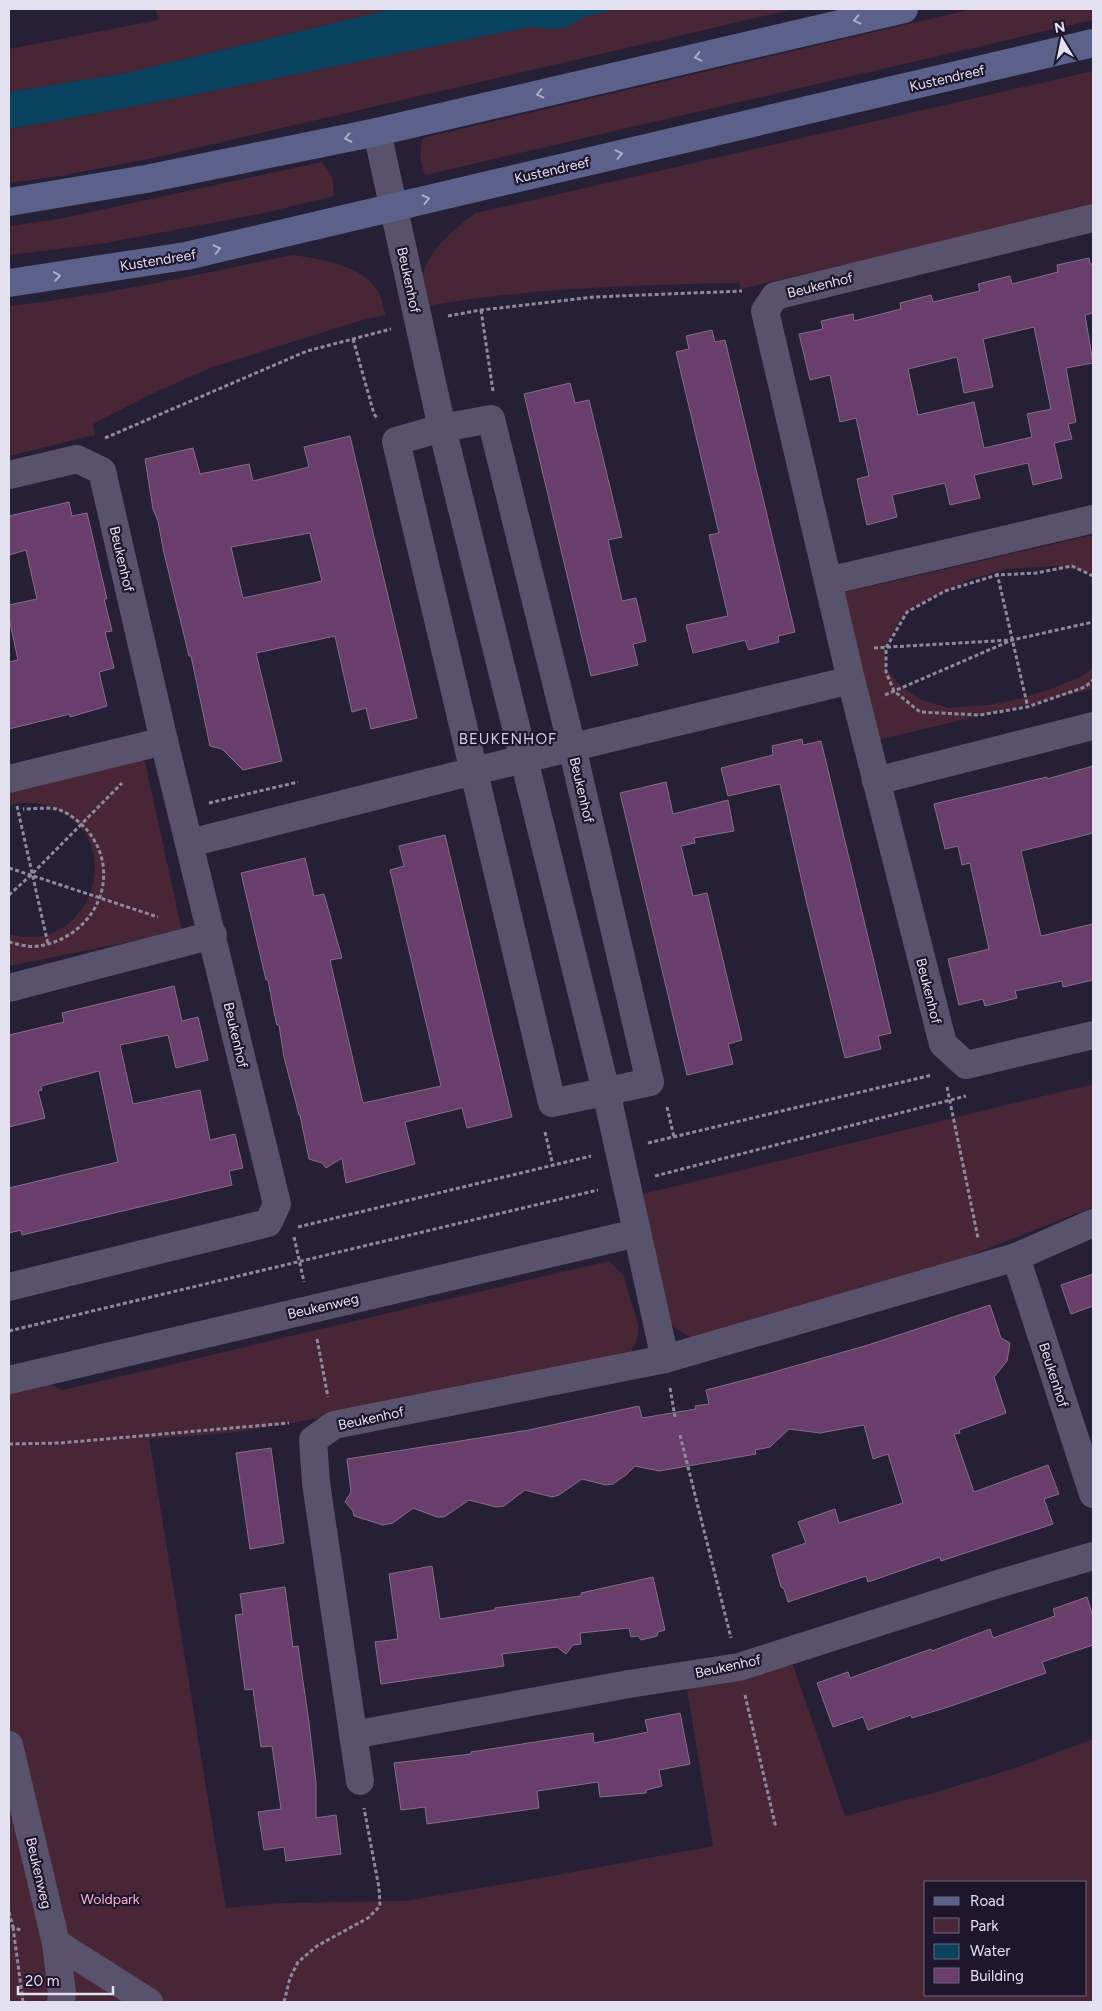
<svg xmlns="http://www.w3.org/2000/svg" width="1102" height="2011" font-family="Figtree,sans-serif">
  <style>
    .green { fill: #492635; fill-rule: evenodd }
    .water { fill: #0a4360 }
    .building { fill: #693d6c; stroke: #856f86; fill-rule: evenodd }
    .lines { fill: none; stroke-linecap: round; stroke-linejoin: round }
    .path { stroke: #8e899d; stroke-width: 3; stroke-dasharray: 4 2.5; stroke-linecap: butt }
    .minor { stroke: #58526c; stroke-width: 28 }
    .secondary { stroke: #5b618b; stroke-width: 28 }
    .oneway { stroke: #adadc8 }
    .labels { text-anchor: middle; stroke-width: 4.5; stroke-linejoin: round; paint-order: stroke }
    .street-label { font-size: 14px; fill: #e3e0f0; stroke: #1d162d }
    .park-label { font-size: 14px; fill: #feb1cf; stroke: #1d162d }
    .neighbourhood-label { font-size: 15px; letter-spacing: 1px; fill: #d4cded; stroke: #1d162d }
  </style>
  <rect width="100%" height="100%" fill="#262037"/>
  <g class="green">
    <polygon points="156,9 392,9 127,73 9,92 9,49 158,20"/>
    <path d="M527,9H794L153,158L55,177L9,183V129C183,99 356,61 529,27Z"/>
    <path d="M972,9H1093V20L425,175C420,162 419,152 423,138Z"/>
    <path d="M1093,71V205L741,289L739,283C634,285 530,288 426,306C425,299 422,290 422,283C422,254 455,228 476,213Z"/>
    <polygon points="322,162 332,177 334,196 264,213 106,243 9,255 9,226 59,219"/>
    <path d="M293,255C320,259 364,265 379,293C382,299 383,308 386,315L362,320L210,368L147,396L93,424L95,435L9,456V306C105,296 199,274 293,255Z"/>
    <polygon points="1088,536 1093,536 1093,573 1055,566 1008,569 971,579 914,606 901,618 885,647 885,666 897,683 919,699 948,708 989,705 1019,699 1051,689 1082,676 1093,668 1093,689 873,741 838,594"/>
    <path d="M131,757L145,762L182,931L9,966V934C92,958 132,835 50,807C37,802 22,801 9,806V785Z"/>
    <polygon points="1093,1084 1093,1207 918,1276 697,1342 673,1326 669,1318 639,1198 643,1194"/>
    <path d="M609,1261L623,1275L638,1324V1336L629,1358L292,1423L230,1433L149,1439L226,1908L282,1903L405,1901L557,1875L713,1846L687,1689L793,1665L845,1816L937,1792L1018,1767L1093,1739V2002H9V1368L63,1390ZM926,1882H1086V1995H926Z"/>
  </g>
  <path class="water" d="M392,9H618L586,16L567,27L552,29L530,27C356,61 183,99 9,129V92L127,73Z"/>
  <g class="building">
    <path d="M1089,258L1090,264H1093V313L1085,315L1093,363L1066,368L1076,422L1068,424L1072,439L1054,443L1062,478L1033,485L1028,463L974,475L980,498L950,505L945,483L892,495L897,517L867,525L857,479L869,476L856,418L840,422L830,375L810,380L799,334L823,329L821,321L853,314L854,321L901,309L900,303L931,295L933,302L980,291L978,284L1010,276L1012,284L1058,272L1057,265ZM1034,327L1051,409L1027,414L1032,437L984,448L974,402L918,415L908,369L957,357L964,393L993,387L983,339Z"/>
    <polygon points="712,330 715,342 725,340 795,632 778,636 779,642 749,650 745,640 693,653 686,625 728,616 709,535 719,533 676,352 689,349 686,336"/>
    <polygon points="570,383 575,403 589,400 622,537 608,540 622,601 636,598 646,641 633,644 638,665 591,676 524,394"/>
    <path d="M350,436L417,718L371,729L366,708L352,712L335,636L256,653L282,761L243,770L222,749L210,746L191,656H189L164,553L158,521L153,509L145,459L193,448L200,474L249,464L253,481L309,467L304,447ZM310,533L322,581L243,598L231,547Z"/>
    <polygon points="69,502 72,516 87,513 107,599 104,599 112,631 105,632 114,668 99,672 107,706 70,717 70,714 9,729 9,662 18,660 9,618 9,605 37,599 26,550 9,555 9,516"/>
    <polygon points="802,739 803,745 821,741 891,1033 878,1036 881,1049 845,1058 806,900 780,784 728,796 721,768 773,755 772,746"/>
    <polygon points="1093,766 1093,833 1021,851 1041,936 1093,924 1093,980 1063,987 1062,981 1015,991 1017,998 985,1006 983,999 959,1005 948,959 989,949 970,863 962,865 958,846 945,849 934,804 1047,777 1047,779"/>
    <polygon points="666,782 673,814 728,800 734,831 694,838 695,843 681,846 693,896 707,893 742,1040 728,1044 733,1064 687,1075 620,793"/>
    <polygon points="445,835 512,1117 467,1128 462,1108 405,1122 415,1164 346,1183 342,1158 326,1168 322,1163 309,1159 300,1115 299,1115 284,1057 279,1025 277,1025 274,1012 268,980 266,980 241,873 305,858 314,896 324,894 342,958 330,960 363,1103 441,1086 390,870 404,866 399,846"/>
    <polygon points="174,986 182,1021 198,1017 208,1060 176,1068 168,1035 120,1045 133,1104 200,1090 210,1140 235,1134 243,1168 229,1171 232,1185 22,1235 21,1230 9,1233 9,1188 118,1162 99,1071 41,1086 42,1090 38,1091 45,1118 9,1127 9,1035 64,1022 62,1013"/>
    <polygon points="1093,1274 1093,1306 1071,1314 1061,1285"/>
    <polygon points="990,1305 1001,1338 1010,1343 1007,1361 994,1377 1006,1413 959,1430 960,1433 954,1434 974,1492 1048,1465 1059,1494 1044,1499 1053,1524 941,1561 940,1557 868,1582 866,1576 788,1602 784,1589 781,1587 772,1555 806,1543 798,1522 835,1509 839,1523 903,1503 888,1454 873,1459 864,1425 820,1433 789,1429 770,1447 755,1450 756,1454 659,1471 635,1466 627,1474 613,1484 606,1485 582,1479 559,1495 552,1497 525,1490 504,1506 496,1507 469,1500 444,1517 437,1517 413,1508 393,1523 383,1525 354,1516 353,1511 345,1502 351,1492 347,1459 529,1430 639,1406 642,1418 696,1409 695,1406 709,1404 706,1390 760,1376 868,1345"/>
    <polygon points="271,1448 284,1543 250,1549 236,1453"/>
    <polygon points="432,1566 440,1619 495,1610 495,1608 581,1596 581,1593 653,1577 665,1630 658,1632 657,1636 641,1640 638,1636 631,1637 629,1628 580,1633 581,1644 573,1645 566,1654 557,1647 502,1654 504,1666 381,1684 375,1642 398,1639 389,1574"/>
    <polygon points="285,1587 293,1647 298,1646 309,1723 316,1783 316,1818 336,1815 341,1854 286,1861 284,1847 264,1850 258,1812 281,1809 272,1746 261,1747 253,1689 245,1690 235,1615 243,1614 240,1594"/>
    <polygon points="1087,1597 1093,1617 1093,1645 1042,1662 1046,1673 948,1707 912,1718 911,1715 868,1730 863,1717 833,1727 817,1683 848,1672 850,1678 931,1649 932,1651 990,1629 993,1638 1055,1616 1053,1609"/>
    <polygon points="680,1713 690,1764 659,1770 662,1786 646,1790 646,1793 600,1797 598,1782 537,1791 539,1808 427,1824 425,1807 401,1810 394,1763 471,1754 471,1752 593,1733 594,1743 648,1732 645,1720"/>
  </g>
  <g class="lines">
    <g class="path">
      <polyline points="481,310 493,391"/>
      <polyline points="448,316 481,310 594,297 742,291"/>
      <polyline points="353,339 374,414 378,419"/>
      <polyline points="105,438 307,351 391,329"/>
      <polyline points="997,573 1028,708"/>
      <polyline points="1093,576 1072,566 1036,573 997,575 945,591 907,612 886,648 886,672 894,691 920,712 980,715 1027,707 1085,687 1093,680"/>
      <polyline points="874,648 1010,640"/>
      <polyline points="885,695 1012,640 1093,622"/>
      <polyline points="209,803 298,782"/>
      <polyline points="17,806 48,944"/>
      <polyline points="9,868 158,917"/>
      <polyline points="9,895 32,874 122,783"/>
      <path d="M9,942C18,944 30,948 39,946C94,937 124,877 88,831C81,823 68,812 57,809C47,807 33,809 23,809"/>
      <polyline points="947,1087 978,1238"/>
      <polyline points="667,1107 674,1137"/>
      <polyline points="545,1132 553,1166"/>
      <polyline points="648,1143 932,1075"/>
      <polyline points="655,1176 966,1096"/>
      <polyline points="298,1227 591,1156"/>
      <polyline points="294,1237 304,1282"/>
      <polyline points="9,1331 598,1190"/>
      <polyline points="317,1339 328,1397"/>
      <polyline points="670,1388 675,1417"/>
      <polyline points="680,1435 731,1638"/>
      <polyline points="9,1444 60,1443 289,1423"/>
      <polyline points="745,1695 776,1828"/>
      <polyline points="9,1912 13,1927 22,1931"/>
      <polyline points="13,1927 23,2002"/>
      <polyline points="284,2002 290,1978 298,1962 317,1946 368,1918 380,1906 379,1888 364,1808"/>
    </g>
    <g class="minor">
      <polyline points="377,132 442,428 606,1091 665,1359"/>
      <polyline points="1093,218 775,296 765,311 851,680 943,1044 966,1065 1093,1035"/>
      <polygon points="491,419 572,747 650,1082 552,1103 396,441 442,428"/>
      <polyline points="9,475 77,459 102,471 164,741 277,1204 268,1223 9,1287"/>
      <polyline points="828,581 1093,519"/>
      <polyline points="9,779 164,741"/>
      <polyline points="876,781 1093,726"/>
      <polyline points="190,843 474,771 851,680"/>
      <polyline points="9,988 213,935"/>
      <polyline points="1016,1257 1093,1223"/>
      <polyline points="9,1380 637,1233"/>
      <polyline points="353,1735 629,1684 739,1667 998,1584 1093,1556"/>
      <polyline points="9,1745 56,1943 62,1993 61,2002"/>
      <polyline points="360,1781 316,1483 313,1440 334,1425 665,1359 1016,1257 1093,1494"/>
      <polyline points="56,1943 149,2002"/>
    </g>
    <g class="secondary">
      <polyline points="9,202 146,179 377,132 904,9"/>
      <polyline points="9,283 186,256 1093,43"/>
    </g>
  </g>
  <defs><path id="oneway-chevron" d="M-2-3.5L2.5 0L-2 3.5" fill="none" stroke-width="1.6" stroke-linecap="round" stroke-linejoin="round" transform="scale(1.25)"/></defs>
  <g class="oneway">
    <use href="#oneway-chevron" transform="translate(857 20) rotate(167)"/>
    <use href="#oneway-chevron" transform="translate(698 57) rotate(167)"/>
    <use href="#oneway-chevron" transform="translate(540 94) rotate(167)"/>
    <use href="#oneway-chevron" transform="translate(348 138) rotate(168)"/>
    <use href="#oneway-chevron" transform="translate(619 154) rotate(-13)"/>
    <use href="#oneway-chevron" transform="translate(426 199) rotate(-13)"/>
    <use href="#oneway-chevron" transform="translate(217 249) rotate(-14)"/>
    <use href="#oneway-chevron" transform="translate(57 276) rotate(-9)"/>
  </g>
  <g class="labels">
    <g class="street-label">
      <text transform="translate(947 78) rotate(-13)" y="5">Kustendreef</text>
      <text transform="translate(552 170) rotate(-13)" y="5">Kustendreef</text>
      <text transform="translate(158 260) rotate(-9)" y="5">Kustendreef</text>
      <text transform="translate(409 280) rotate(78)" y="5">Beukenhof</text>
      <text transform="translate(820 285) rotate(-14)" y="5">Beukenhof</text>
      <text transform="translate(122 559) rotate(77)" y="5">Beukenhof</text>
      <text transform="translate(582 790) rotate(77)" y="5">Beukenhof</text>
      <text transform="translate(929 991) rotate(76)" y="5">Beukenhof</text>
      <text transform="translate(236 1035) rotate(77)" y="5">Beukenhof</text>
      <text transform="translate(323 1306) rotate(-13)" y="5">Beukenweg</text>
      <text transform="translate(1054 1375) rotate(72)" y="5">Beukenhof</text>
      <text transform="translate(371 1418) rotate(-12)" y="5">Beukenhof</text>
      <text transform="translate(728 1666) rotate(-12)" y="5">Beukenhof</text>
      <text transform="translate(39 1873) rotate(77)" y="5">Beukenweg</text>
    </g>
    <g class="park-label">
      <text x="110" y="1904">Woldpark</text>
    </g>
    <g class="neighbourhood-label">
      <text x="508" y="744">BEUKENHOF</text>
    </g>
  </g>
  <rect width="1102" height="2011" fill="none" stroke="#e3e0f0" stroke-width="20"/>
  <rect x="924" y="1881" width="162" height="115" fill="#1d162d" stroke="#6c677b"/>
  <rect x="934" y="1897" width="25" height="8" fill="#5b618b" stroke="#6c677b"/>
  <text x="970" y="1906" font-size="15" fill="#e3e0f0">Road</text>
  <rect x="934" y="1918" width="25" height="15" fill="#492635" stroke="#6c677b"/>
  <text x="970" y="1931" font-size="15" fill="#e3e0f0">Park</text>
  <rect x="934" y="1944" width="25" height="15" fill="#0a4360" stroke="#6c677b"/>
  <text x="970" y="1956" font-size="15" fill="#e3e0f0">Water</text>
  <rect x="934" y="1968" width="25" height="15" fill="#693d6c" stroke="#6c677b"/>
  <text x="970" y="1981" font-size="15" fill="#e3e0f0">Building</text>
  <g transform="translate(1062 40) rotate(350)" stroke="#1d162d" stroke-width="4" paint-order="stroke">
  <path d="M0-4L9 19L0 12L-9 19Z" fill="#e3e0f0"/>
  <text y="-8" font-size="14" font-weight="bold" text-anchor="middle" fill="#e3e0f0">N</text>
  </g>
  <path d="M18 1986v8h95v-8" fill="none" stroke="#e3e0f0" stroke-width="2.5"/>
  <text x="25" y="1986" font-size="15" fill="#e3e0f0" stroke="#1d162d" stroke-width="4" paint-order="stroke">20 m</text>
</svg>
